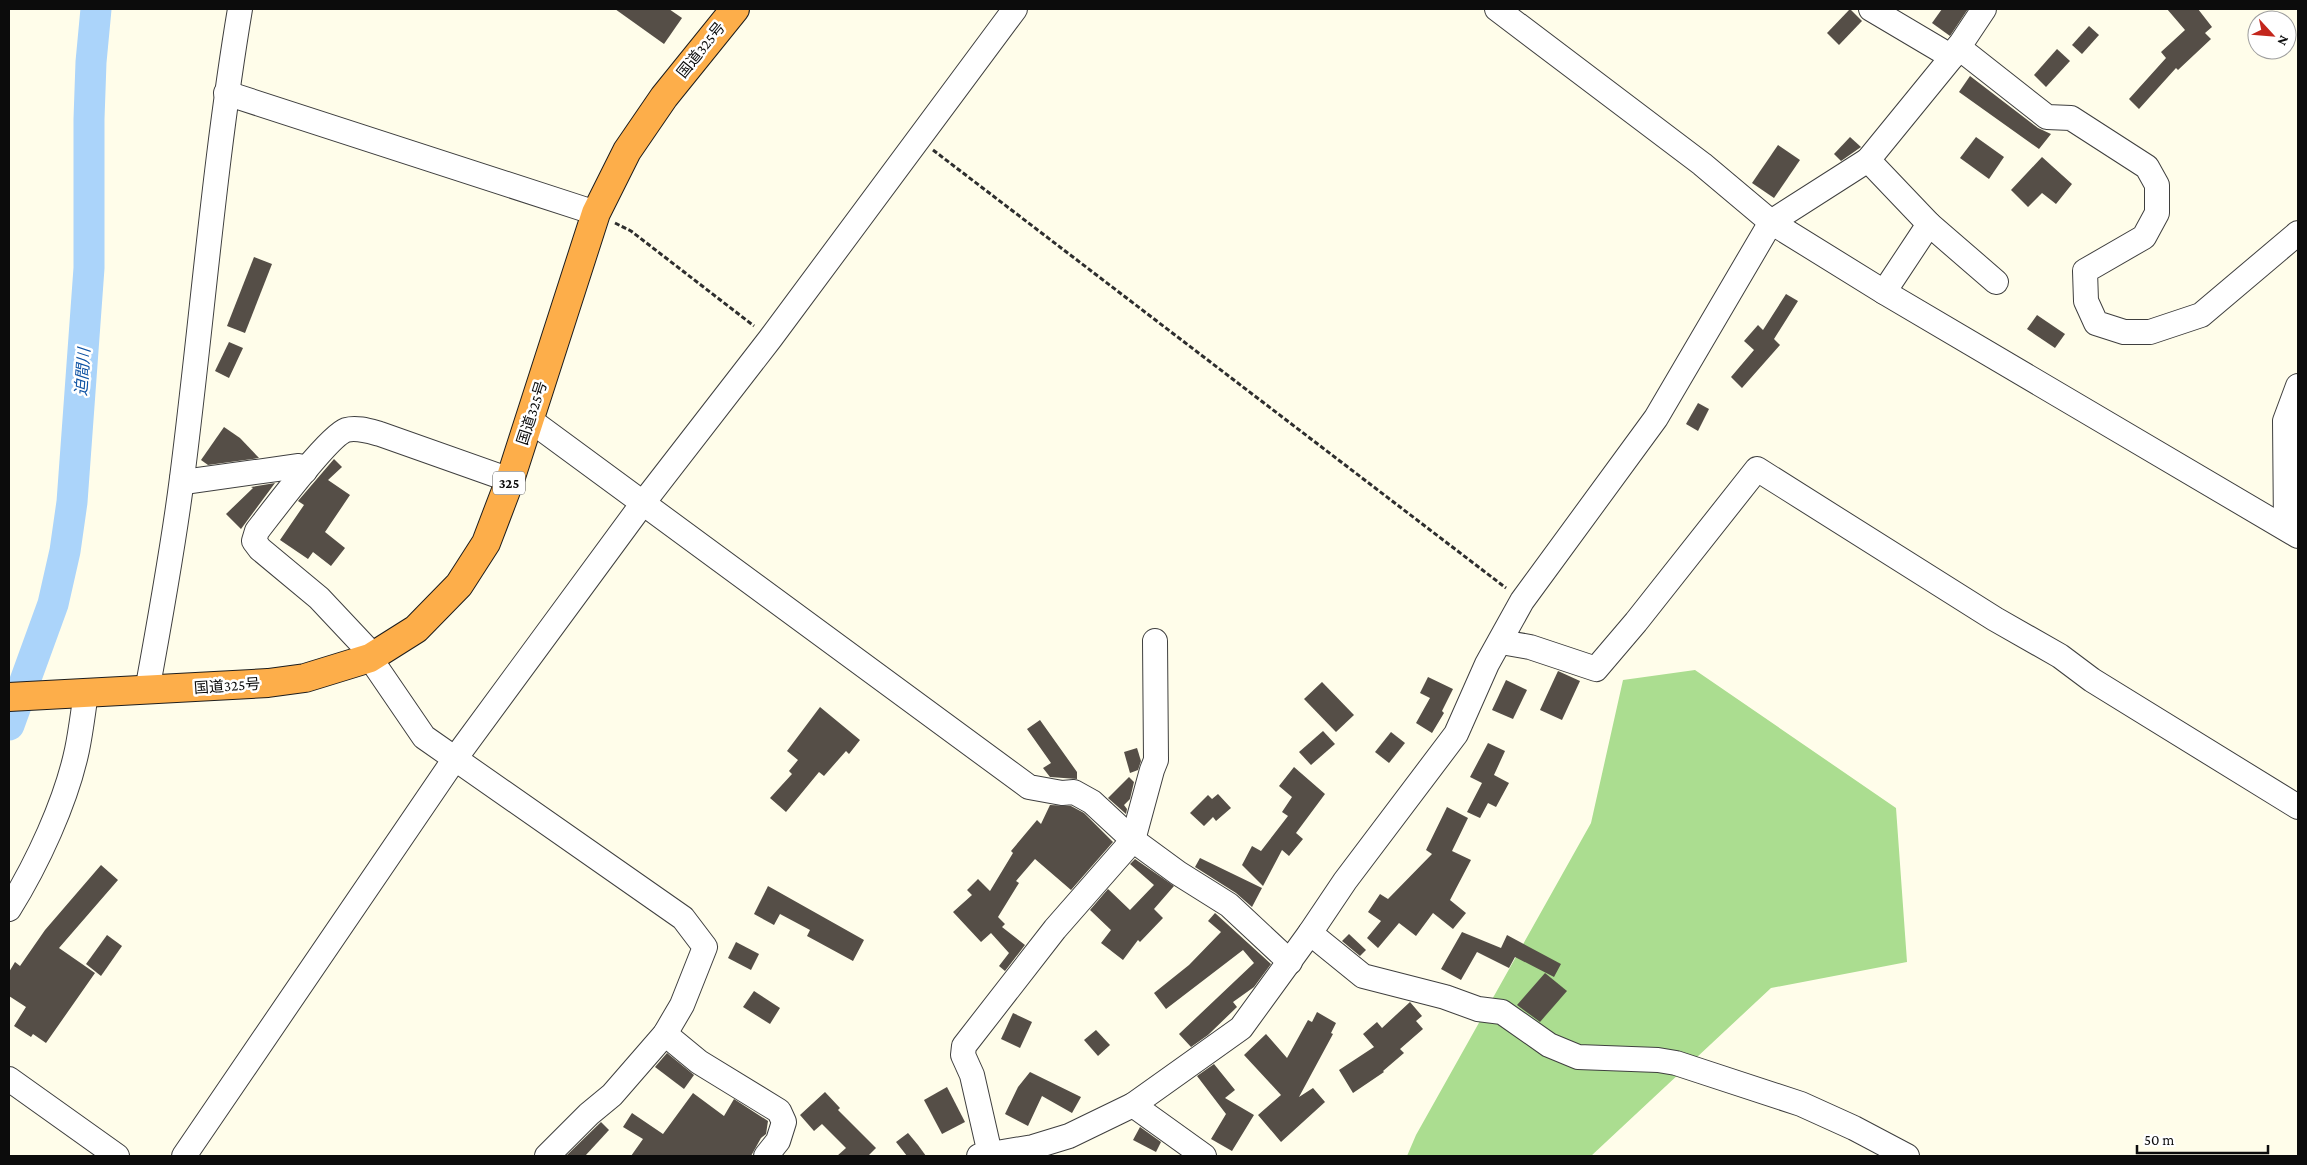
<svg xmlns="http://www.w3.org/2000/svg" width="2307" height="1165" font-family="'Crimson Pro','Noto Sans JP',serif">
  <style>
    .forest { fill: #abdd90 }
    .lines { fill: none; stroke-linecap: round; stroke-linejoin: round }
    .river { stroke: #abd4fa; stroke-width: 31 }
    .building { fill: #554e47 }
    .minor-casing { stroke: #3f3f3f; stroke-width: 26 }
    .highway-casing { stroke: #1d1d1d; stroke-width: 30 }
    .path { stroke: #2e2e2e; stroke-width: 3; stroke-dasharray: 5 2.5; stroke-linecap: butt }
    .minor { stroke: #fff; stroke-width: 24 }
    .highway { stroke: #fdae4a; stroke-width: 28 }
    .labels { text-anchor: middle; stroke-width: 5; stroke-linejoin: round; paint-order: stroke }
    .shield { fill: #fff; stroke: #555; stroke-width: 1 }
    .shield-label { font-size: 14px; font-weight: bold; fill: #0c0c0c }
    .street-label { font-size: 15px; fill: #0c0c0c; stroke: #fff }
    .water-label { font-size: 16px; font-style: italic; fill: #0e53a4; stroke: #fff }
  </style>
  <rect width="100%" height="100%" fill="#fffdea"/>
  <polygon class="forest" points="1695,670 1896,808 1907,962 1771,988 1591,1156 1407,1156 1416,1135 1591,823 1623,680"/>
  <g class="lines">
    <polyline class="river" points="9,725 53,604 65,551 72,502 89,268 89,119 91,62 96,9"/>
  </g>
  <g class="building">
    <polygon points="615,9 669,9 682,18 664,44"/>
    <polygon points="1850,9 1862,21 1839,45 1827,33"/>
    <polygon points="1942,9 1968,9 1950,36 1932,23"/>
    <polygon points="2167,9 2198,9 2212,27 2205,33 2211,39 2178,70 2176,68 2139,109 2129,99 2166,58 2161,52 2185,30"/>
    <polygon points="2089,26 2099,35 2082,54 2072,45"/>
    <polygon points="2057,49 2070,61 2046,87 2034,75"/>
    <polygon points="1970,76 2038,128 2051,134 2039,149 1959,92"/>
    <polygon points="1850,137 1861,147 1841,161 1834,154"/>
    <polygon points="1976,137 2004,157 1989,179 1960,158"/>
    <polygon points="1778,145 1800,160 1774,198 1752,183"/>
    <polygon points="2042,157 2072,184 2056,204 2042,193 2028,207 2011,190"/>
    <polygon points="254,257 272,264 245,333 227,326"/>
    <polygon points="1786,294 1798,301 1774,339 1780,345 1742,388 1731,377 1754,350 1744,341 1758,325 1763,330"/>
    <polygon points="2037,315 2065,334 2055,348 2027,329"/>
    <polygon points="229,342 243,348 229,378 215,371"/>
    <polygon points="1698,403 1709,409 1698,431 1686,424"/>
    <polygon points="224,427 240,438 259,458 208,465 201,460"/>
    <polygon points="334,459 342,467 328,480 350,495 325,532 345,548 331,566 313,552 308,559 280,540 304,505 298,501"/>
    <polygon points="275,483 241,529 226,514 253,488 251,487"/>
    <polygon points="1558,671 1580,681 1562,720 1540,710"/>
    <polygon points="1428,677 1453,689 1442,711 1444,713 1432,733 1416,723 1430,698 1420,693"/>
    <polygon points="1506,680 1527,690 1513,719 1492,710"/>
    <polygon points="1322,682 1354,715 1336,732 1304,699"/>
    <polygon points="820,707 860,740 849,754 846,751 824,776 819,772 786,812 770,798 792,774 789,771 798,760 787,751"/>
    <polygon points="1040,720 1077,772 1077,779 1050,777 1043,768 1051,763 1027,729"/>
    <polygon points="1323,731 1335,744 1311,765 1299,752"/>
    <polygon points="1391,732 1405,743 1389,763 1375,752"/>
    <polygon points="1488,743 1505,751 1494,775 1509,783 1496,807 1488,803 1480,818 1467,812 1482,783 1470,777"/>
    <polygon points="1137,748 1141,761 1138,770 1130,773 1124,752"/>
    <polygon points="1294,767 1325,794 1296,833 1303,839 1289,856 1282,850 1263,886 1242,865 1252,846 1261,851 1288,816 1282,812 1292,797 1279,786"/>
    <polygon points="1129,777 1134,782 1130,799 1124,805 1127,809 1126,814 1108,798"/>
    <polygon points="1218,794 1231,808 1216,821 1213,817 1204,826 1190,813 1208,795 1212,799"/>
    <polygon points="1050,805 1071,806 1084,813 1113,842 1071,890 1035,859 1016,881 1019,883 998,917 1005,924 1002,927 1025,945 1005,971 999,966 1009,953 991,933 981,942 953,912 972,895 967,890 978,879 990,891 1013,853 1011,851 1037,820 1041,824"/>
    <polygon points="1447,807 1468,818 1452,851 1471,860 1450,900 1466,913 1453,929 1433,913 1416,936 1399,923 1378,948 1367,938 1381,921 1368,912 1380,894 1388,899 1432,854 1426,850"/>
    <polygon points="1200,858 1262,888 1252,907 1236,893 1195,867"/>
    <polygon points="1135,859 1174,886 1154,909 1163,918 1140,942 1138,940 1123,960 1101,943 1111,930 1090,910 1108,889 1130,910 1154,885 1130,864"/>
    <polygon points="101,865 118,880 59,948 95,973 46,1043 33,1034 31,1037 14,1026 26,1007 9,996 9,972 15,962 20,966 45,930"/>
    <polygon points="768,886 864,940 853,961 807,936 810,930 780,914 774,925 754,914"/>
    <polygon points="1215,913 1271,964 1254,987 1233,1002 1237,1007 1208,1035 1191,1047 1179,1034 1254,963 1243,950 1166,1009 1154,993 1189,965 1221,932 1208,921"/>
    <polygon points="1462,932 1501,948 1507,935 1561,964 1554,977 1515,957 1509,968 1477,952 1461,980 1441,969"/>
    <polygon points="1349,934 1366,950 1360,956 1342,941"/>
    <polygon points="107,935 122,946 101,976 86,964"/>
    <polygon points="736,942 759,954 751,970 728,958"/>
    <polygon points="1545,973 1567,991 1540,1022 1517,1005"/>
    <polygon points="754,991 780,1008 770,1024 743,1007"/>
    <polygon points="1410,1002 1422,1016 1416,1021 1423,1029 1400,1049 1404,1053 1383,1071 1384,1072 1353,1093 1339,1070 1374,1047 1363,1034 1377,1022 1382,1028"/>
    <polygon points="1317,1012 1336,1023 1331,1033 1333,1034 1299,1097 1313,1088 1325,1102 1281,1142 1258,1115 1281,1095 1244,1055 1266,1034 1287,1058 1308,1020 1312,1022"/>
    <polygon points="1013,1013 1032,1022 1020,1048 1001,1039"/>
    <polygon points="1096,1030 1110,1045 1098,1056 1084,1040"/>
    <polygon points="667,1053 694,1075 684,1089 655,1067"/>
    <polygon points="1214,1064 1235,1090 1225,1098 1254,1115 1232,1151 1211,1139 1226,1114 1197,1076"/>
    <polygon points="1030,1072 1081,1097 1072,1113 1042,1096 1028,1126 1005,1114 1018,1087"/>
    <polygon points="947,1087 965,1122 942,1134 924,1100"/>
    <polygon points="825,1092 840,1108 838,1110 876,1148 868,1156 837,1156 846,1148 822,1124 814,1131 800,1115"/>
    <polygon points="693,1093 724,1116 734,1099 768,1121 766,1134 761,1138 751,1156 631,1156 643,1139 623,1127 632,1113 663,1134"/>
    <polygon points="601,1122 609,1130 585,1156 566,1156"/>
    <polygon points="1140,1127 1161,1142 1156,1152 1133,1140"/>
    <polygon points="908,1133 918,1145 926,1156 907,1156 896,1142"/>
  </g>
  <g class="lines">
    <g class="minor-casing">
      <g id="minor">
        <polyline points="1497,9 1702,164 1771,222 1884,292 2298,536"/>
        <polyline points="1871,9 1952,57"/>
        <polyline points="1958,47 2047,117 2071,118 2147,167 2157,185 2157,213 2144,237 2085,271 2086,301 2096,323 2124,332 2150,332 2201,315 2298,233"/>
        <polyline points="226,93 596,213"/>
        <polyline points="1868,160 1929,224"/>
        <polyline points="1884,292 1929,224 1996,282"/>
        <polyline points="530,420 1029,787 1062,793 1074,792 1092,802 1133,840 1178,873 1229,905 1290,962"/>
        <polyline points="182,479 191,481 299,466 305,471"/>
        <path d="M510,480L380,434C369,431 357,427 346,430C329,436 271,513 257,531L254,541L260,549L319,598L366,648L370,658L424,737L683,918L705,947L682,1005L665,1034L612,1095L589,1114L547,1156"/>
        <polyline points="2286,528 2285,421 2298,386"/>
        <polyline points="1501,642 1530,647 1596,669 1636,622 1757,469 1995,619 2060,656 2092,680 2298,807"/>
        <path d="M147,691C160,620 173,549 182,478C202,322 214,164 240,9"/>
        <path d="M9,909C37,864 66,802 77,750C81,731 83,712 86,693"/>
        <polyline points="1310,933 1363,976 1445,997 1478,1009 1502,1012 1549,1045 1578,1057 1658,1060 1676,1063 1801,1104 1854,1128 1907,1156"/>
        <polyline points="665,1034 699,1062 779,1111 784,1122 778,1141 766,1156"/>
        <polyline points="9,1079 117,1156"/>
        <polyline points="1133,1105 1204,1156"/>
        <polyline points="990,1154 972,1075 963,1055 964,1046 1055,929 1133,840 1152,770 1156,760 1155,641"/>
        <polyline points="184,1156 454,760 643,503 770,339 1015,9"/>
        <polyline points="979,1156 1033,1147 1069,1136 1133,1105 1241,1028 1310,933 1345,881 1456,734 1487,664 1522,601 1656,418 1771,222 1868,160 1952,57 1984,9"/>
      </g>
    </g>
    <g class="highway-casing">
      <polyline id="highway" points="9,697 268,683 305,678 370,658 416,629 459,585 486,543 510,480 596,213 627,151 664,97 735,9"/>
    </g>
    <g class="path">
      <polyline points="933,150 1506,588"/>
      <polyline points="615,223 631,231 754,326"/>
    </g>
    <use href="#minor" class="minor"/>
    <use href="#highway" class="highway"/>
  </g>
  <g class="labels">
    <rect class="shield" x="493" y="471.5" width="32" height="23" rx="4"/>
    <g class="shield-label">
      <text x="509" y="488">325</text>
    </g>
    <g class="street-label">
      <text transform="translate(701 50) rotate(-51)" y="5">国道325号</text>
      <text transform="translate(532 413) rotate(-72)" y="5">国道325号</text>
      <text transform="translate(227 686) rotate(-4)" y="5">国道325号</text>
    </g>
    <g class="water-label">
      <text transform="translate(82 372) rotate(-86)" y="6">迫間川</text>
    </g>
  </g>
  <rect width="2307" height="1165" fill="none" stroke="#0c0c0c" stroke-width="20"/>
  <g transform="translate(2272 35) rotate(116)"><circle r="24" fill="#ffffff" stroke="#9e9e9e"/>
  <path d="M0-4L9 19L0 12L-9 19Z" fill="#c3261c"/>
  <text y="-8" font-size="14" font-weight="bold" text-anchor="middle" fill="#0c0c0c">N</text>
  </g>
  <path d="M2137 1145v8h131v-8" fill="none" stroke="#0c0c0c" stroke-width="2.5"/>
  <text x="2144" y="1145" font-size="15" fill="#0c0c0c" stroke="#ffffff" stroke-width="4" paint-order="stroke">50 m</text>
</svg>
